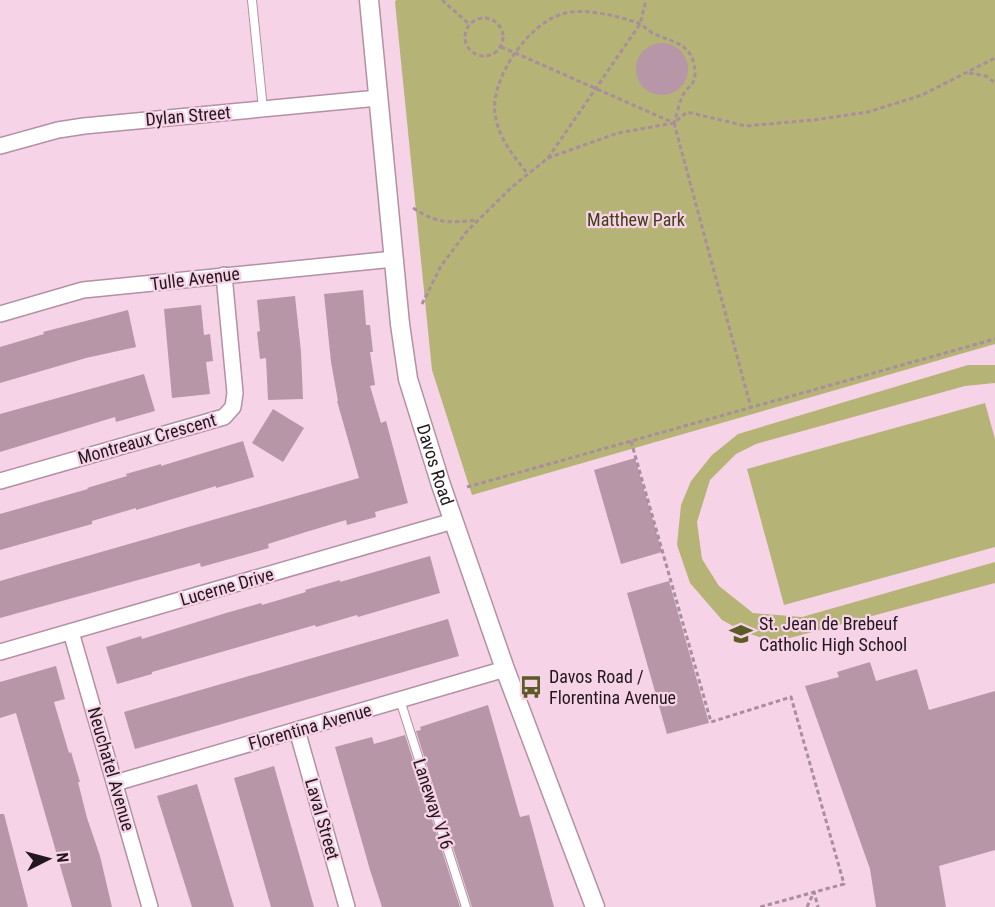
<svg xmlns="http://www.w3.org/2000/svg" width="995" height="907" font-family="'Roboto Condensed',sans-serif">
  <style>
    .green { fill: #b5b376 }
    .building { fill: #b796a8 }
    .lines { fill: none; stroke-linecap: round; stroke-linejoin: round }
    .service-casing { stroke: #b291a4; stroke-width: 10 }
    .minor-casing { stroke: #b291a4; stroke-width: 18 }
    .tertiary-casing { stroke: #b291a4; stroke-width: 21 }
    .path { stroke: #a98e9d; stroke-width: 3; stroke-dasharray: 4.5 3; stroke-linecap: butt }
    .service { stroke: #fff; stroke-width: 8 }
    .minor { stroke: #fff; stroke-width: 15 }
    .tertiary { stroke: #fff; stroke-width: 18 }
    .labels { text-anchor: middle; stroke-width: 4.5; stroke-linejoin: round; paint-order: stroke }
    .street-label { font-size: 18px; fill: #23171e; stroke: #f7d3e7 }
    .park-label { font-size: 18px; fill: #414019; stroke: #f7d3e7 }
    .poi-label { font-size: 18px; fill: #23171e; stroke: #f7d3e7; text-anchor: start }
  </style>
  <rect width="100%" height="100%" fill="#f7d3e7"/>
  <g class="green">
    <polygon points="396,0 995,0 995,344 472,495 432,370 395,2"/>
    <polygon points="968,365 995,365 995,383 965,386 756,444 736,454 710,480 697,522 702,559 719,586 753,613 802,617 995,562 995,583 775,642 744,632 722,620 690,583 677,545 681,505 691,481 712,455 738,434"/>
    <polygon points="985,403 995,439 995,547 784,605 747,469"/>
  </g>
  <g class="building">
    <circle cx="662" cy="69" r="26"/>
    <polygon points="363,290 366,325 370,325 373,352 370,352 375,385 370,386 381,423 386,421 408,503 375,512 376,517 347,525 346,520 306,532 268,544 269,548 201,567 200,563 0,618 0,581 359,478 337,401 338,401 331,362 324,294"/>
    <polygon points="295,296 301,352 303,399 268,400 266,358 260,359 257,332 260,331 257,300"/>
    <polygon points="201,305 204,335 210,334 213,361 206,362 210,394 172,398 164,309"/>
    <polygon points="128,310 136,347 86,358 0,383 0,347 44,334 43,332"/>
    <polygon points="144,374 155,411 116,422 115,417 0,452 0,414"/>
    <polygon points="273,409 304,428 283,462 252,443"/>
    <polygon points="243,441 254,477 216,488 216,486 136,510 136,508 92,521 92,524 0,550 0,514 88,489 87,488 127,476 126,474 161,464 161,466"/>
    <polygon points="635,458 662,552 621,564 594,470"/>
    <polygon points="430,556 440,593 358,617 357,615 316,627 315,625 152,672 152,674 117,684 106,647 141,636 142,639 226,613 261,603 262,605 306,592 305,590 340,580 340,582"/>
    <polygon points="669,581 709,723 667,734 627,593"/>
    <polygon points="448,619 459,656 135,749 124,712"/>
    <polygon points="870,662 876,681 917,669 929,710 995,691 995,850 939,866 946,907 876,907 870,869 805,686 839,677 837,672"/>
    <polygon points="56,666 65,699 54,702 69,753 71,752 80,782 78,782 87,818 100,856 112,907 72,907 16,713 0,718 0,682"/>
    <polygon points="488,705 520,817 529,815 554,907 472,907 416,731 421,730 420,727"/>
    <polygon points="405,735 460,907 382,907 370,870 335,747 372,737 374,744"/>
    <polygon points="274,766 299,854 314,907 271,907 234,778"/>
    <polygon points="197,784 225,877 234,907 192,907 157,796"/>
    <polygon points="0,814 4,814 28,907 0,907"/>
  </g>
  <g class="lines">
    <g class="service-casing">
      <g id="service">
        <polyline points="252,0 263,109"/>
        <polyline points="400,700 466,907"/>
      </g>
    </g>
    <g class="minor-casing">
      <g id="minor">
        <polyline points="0,146 58,130 84,126 378,98"/>
        <polyline points="0,314 83,290 394,259"/>
        <polyline points="0,481 224,417 233,407 235,393 224,275"/>
        <polyline points="71,632 150,907"/>
        <polyline points="0,652 453,521"/>
        <polyline points="297,730 347,907"/>
        <polyline points="115,783 505,669"/>
      </g>
    </g>
    <g class="tertiary-casing">
      <g id="tertiary">
        <path id="s1" d="M369,0L400,324L408,379L441,485L505,669L595,907"/>
      </g>
    </g>
    <g class="path">
      <polyline points="442,0 470,25"/>
      <circle cx="484" cy="37" r="19"/>
      <path d="M501,47L513,52L674,123C677,114 679,102 684,93C689,86 695,84 695,74C694,45 678,44 657,35C650,33 645,26 638,23C618,16 582,7 562,14C528,24 490,79 495,114C498,137 514,157 528,174"/>
      <polyline points="969,73 986,76 995,83"/>
      <polyline points="674,123 751,408"/>
      <polyline points="548,158 640,24 646,0"/>
      <path d="M413,208C438,224 449,223 477,220"/>
      <polyline points="422,304 441,266 467,231 512,187 548,158 618,133 674,123 687,112 746,126 813,120 868,112 922,95 995,58"/>
      <polyline points="631,441 711,722 791,697 844,884 760,907"/>
      <polyline points="467,487 995,339"/>
      <polyline points="807,907 814,892 818,907"/>
    </g>
    <use href="#service" class="service"/>
    <use href="#minor" class="minor"/>
    <use href="#tertiary" class="tertiary"/>
  </g>
  <defs>
    <g id="school-bare" transform="scale(1.8)"><path d="M0-5L7-2L0 1L-7-2ZM-4 1L0 2.5L4 1V4Q0 6-4 4Z" fill="#5c5a26" stroke="#f7d3e7" stroke-width="2.5" paint-order="stroke"/></g>
    <g id="bus-bare" transform="scale(1.8)"><path d="M-5-6H5V4H4V6H2V4H-2V6H-4V4H-5ZM-3.5-4V0h7V-4ZM-3.5 1.2v1.5H-2V1.2ZM2 1.2v1.5H3.5V1.2Z" fill="#5c5a26" stroke="#f7d3e7" stroke-width="2.5" paint-order="stroke"/></g>
  </defs>
  <g fill-rule="evenodd">
    <use href="#school-bare" x="741" y="634"/>
    <use href="#bus-bare" x="531" y="687"/>
  </g>
  <g class="labels">
    <g class="street-label">
      <text transform="translate(188 116) rotate(-5)" y="6">Dylan Street</text>
      <text transform="translate(195 279) rotate(-7)" y="6">Tulle Avenue</text>
      <text transform="translate(147 439) rotate(-16)" y="6">Montreaux Crescent</text>
      <text dy="6" stroke="none"><textPath href="#s1" startOffset="471">Davos Road</textPath></text>
      <text transform="translate(227 587) rotate(-16)" y="6">Lucerne Drive</text>
      <text transform="translate(310 727) rotate(-16)" y="6">Florentina Avenue</text>
      <text transform="translate(111 769) rotate(74)" y="6">Neuchatel Avenue</text>
      <text transform="translate(433 804) rotate(72)" y="6">Laneway V16</text>
      <text transform="translate(322 819) rotate(74)" y="6">Laval Street</text>
    </g>
    <g class="park-label">
      <text x="636" y="226">Matthew Park</text>
    </g>
    <g class="poi-label">
      <text x="759" y="630">St. Jean de Brebeuf<tspan x="759" dy="21">Catholic High School</tspan></text>
      <text x="549" y="683">Davos Road /<tspan x="549" dy="21">Florentina Avenue</tspan></text>
    </g>
  </g>
  <g transform="translate(48 859) rotate(84)" stroke="#f7d3e7" stroke-width="4.5" paint-order="stroke">
  <path d="M0-4.5L10 22L0 15L-10 22Z" fill="#23171e"/>
  <text y="-9" font-size="16" font-weight="bold" text-anchor="middle" fill="#23171e">N</text>
  </g>
</svg>
